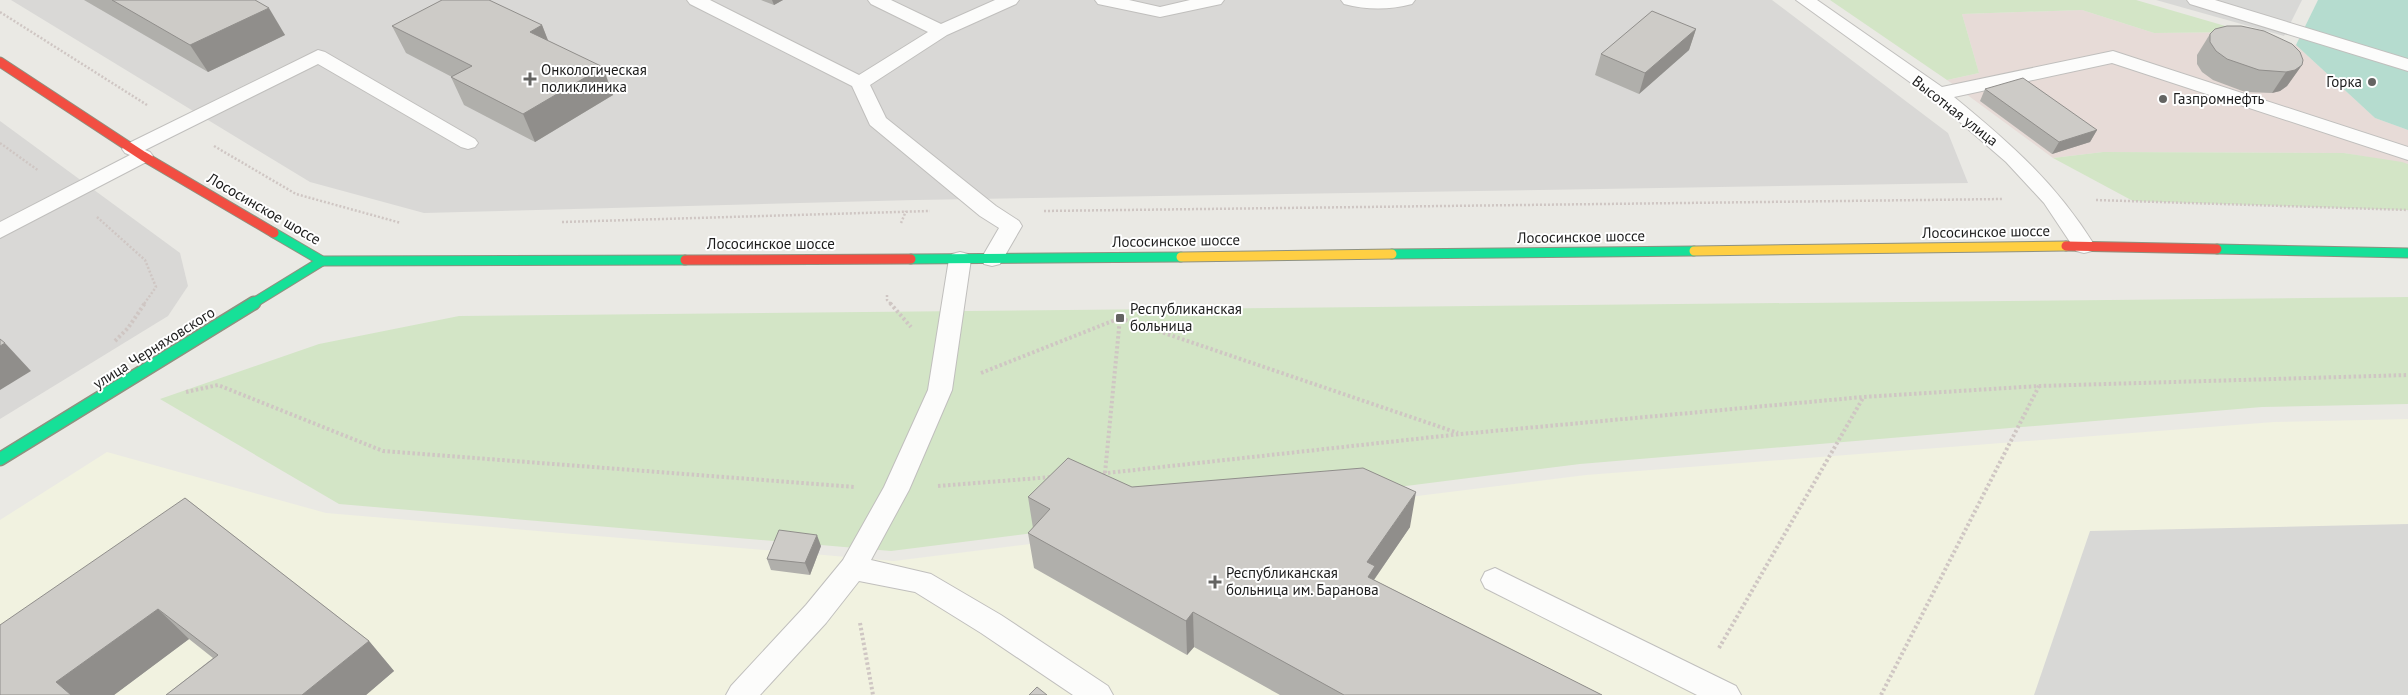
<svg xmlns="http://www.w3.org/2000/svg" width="2408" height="695" font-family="'PT Sans',sans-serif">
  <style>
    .residential { fill: #d9d8d6 }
    .commercial { fill: #e7dbd7 }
    .education { fill: #f1f2e0 }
    .religious { fill: #d8d8d6 }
    .grass { fill: #d3e5c6 }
    .pitch { fill: #b5dccf }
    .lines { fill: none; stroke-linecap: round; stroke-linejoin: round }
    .lane-casing { stroke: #c0bfbd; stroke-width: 2 }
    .fast-far1-casing { stroke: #8e917f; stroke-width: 11 }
    .fast-casing { stroke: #8e917f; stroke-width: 15 }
    .slow-casing { stroke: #8e917f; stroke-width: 11 }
    .jam-casing { stroke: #8e917f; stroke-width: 11 }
    .path-far1 { stroke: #cfc6c3; stroke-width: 2.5; stroke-dasharray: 2 2; stroke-linecap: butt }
    .path { stroke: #cfc6c3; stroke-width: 4; stroke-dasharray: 2.5 2.5; stroke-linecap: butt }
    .lane { fill: #fcfcfb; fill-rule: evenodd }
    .fast-far1 { stroke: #16e098; stroke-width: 9 }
    .fast { stroke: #16e098; stroke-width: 12 }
    .slow { stroke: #ffcf43; stroke-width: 9 }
    .jam { stroke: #f24e42; stroke-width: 9 }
    .wall { fill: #b0afab }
    .shaded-wall { fill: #908e8b }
    .building { fill: #cdcbc7; stroke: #908e8b }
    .poi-dot { fill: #646462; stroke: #fff; stroke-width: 2 }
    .labels { text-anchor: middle; stroke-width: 4; stroke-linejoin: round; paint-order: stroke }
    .poi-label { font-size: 15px; fill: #1c1c1c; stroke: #fff; text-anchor: start }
    .street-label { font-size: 15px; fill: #1c1c1c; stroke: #fff }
  </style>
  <rect width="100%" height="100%" fill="#eae9e4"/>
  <g class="residential">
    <polygon points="11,0 1772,0 1948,133 1968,183 915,200 424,213 310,182"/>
    <polygon points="0,121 180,253 188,286 168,316 0,419"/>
  </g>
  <polygon class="commercial" points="2082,10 2154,33 2246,32 2296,45 2375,118 2408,130 2408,164 2344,153 2103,152 2053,158 1947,80 1979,73 1962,14"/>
  <polygon class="education" points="2408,419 2408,695 0,695 0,520 107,452 326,513 894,561 1586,475 2274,422"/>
  <g class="religious">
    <polygon points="2156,0 2302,0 2284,36"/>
    <polygon points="2408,524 2408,695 2034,695 2090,531"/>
  </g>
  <g class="grass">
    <polygon points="1830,0 2136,0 2246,32 2154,33 2082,10 1962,14 1979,73 1947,80"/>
    <polygon points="2103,152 2344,153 2402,162 2408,164 2408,210 2133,201 2053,158"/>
    <polygon points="2408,297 2408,404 2262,407 1580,464 891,551 339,504 160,399 319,344 459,316"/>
  </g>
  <polygon class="pitch" points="2318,0 2408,0 2408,130 2375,118 2296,45"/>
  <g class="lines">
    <g class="lane-casing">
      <g id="lane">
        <polygon points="687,0 710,0 859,75 928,32 871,4 868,0 891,0 941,24 995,0 1019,0 1016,4 947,35 870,85 886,118 996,206 1019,221 1022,226 1000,264 992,266 984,264 981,259 999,228 980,216 870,125 852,86 690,4"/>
        <polygon points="1095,0 1129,0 1160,7 1190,0 1224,0 1221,4 1160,17 1098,4"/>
        <path d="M1341,0H1415L1412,4C1389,10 1367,10 1344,4Z"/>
        <path d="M1796,0H1817L1942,87L2113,51L2408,147V160L2112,63L1954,97C2011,144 2055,182 2095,246L2092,251L2084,253L2076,251L2044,203L2006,162L1932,98Z"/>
        <polygon points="2187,0 2215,0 2408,59 2408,71 2190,4"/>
        <polygon points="318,50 325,52 475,139 478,143 475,147 468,149 461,147 318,64 145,150 150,152 153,156 150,160 0,238 0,222 130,155 125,153 122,149 125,145"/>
        <polygon points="960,252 968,254 971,259 952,390 909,490 871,560 931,574 1001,615 1108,686 1113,695 1073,695 981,633 915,592 859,581 826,623 760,695 726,695 731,686 806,605 843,560 884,487 928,390 949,259 952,254"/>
        <polygon points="1495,568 1736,686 1741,695 1697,695 1485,588 1481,580 1485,572"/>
      </g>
    </g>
    <g class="fast-far1-casing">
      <g id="fast-far1">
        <polyline points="274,233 322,261 685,260"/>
        <polyline points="2217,249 2408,253"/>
        <polyline points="1392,254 1694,251"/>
        <polyline points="911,259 1181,257"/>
        <polyline points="252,304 322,261"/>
      </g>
    </g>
    <g class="fast-casing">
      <polyline id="fast" points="0,459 254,303"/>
    </g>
    <g class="slow-casing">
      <g id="slow">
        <polyline points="1694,251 2066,246"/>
        <polyline points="1181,257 1392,254"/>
      </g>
    </g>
    <g class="jam-casing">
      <g id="jam">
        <polyline points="0,62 143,156 274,233"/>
        <polyline points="2066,246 2217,249"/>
        <polyline points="685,260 911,259"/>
      </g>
    </g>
    <g class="path-far1">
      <polyline points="0,12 147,105"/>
      <polyline points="0,143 39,171"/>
      <polyline points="214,146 296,194 401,223"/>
      <polyline points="2096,200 2408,210"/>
      <polyline points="1044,211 2003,199"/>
      <polyline points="97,217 145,260 156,287 144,304"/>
      <polyline points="562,222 930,211"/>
      <polyline points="901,223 906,211"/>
      <polyline points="887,295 887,300 891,304"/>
    </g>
    <g class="path">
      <polyline points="890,303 911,327"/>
      <polyline points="115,341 128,328 145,303"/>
      <polyline points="981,373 1120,318 1458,433"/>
      <polyline points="186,392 218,385 383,451 855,487"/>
      <polyline points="1105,473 1120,318"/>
      <polyline points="1098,474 1461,434 1863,397 2039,386 2408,375"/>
      <polyline points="938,486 1052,477"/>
      <polyline points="860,623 873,695"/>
      <polyline points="1719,648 1863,398"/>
      <polyline points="1881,695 2039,386"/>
    </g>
    <use href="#lane" class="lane"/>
    <use href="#fast-far1" class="fast-far1"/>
    <use href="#fast" class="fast"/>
    <use href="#slow" class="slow"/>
    <use href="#jam" class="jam"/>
  </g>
  <g class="wall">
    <polygon points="84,0 255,0 285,35 208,72"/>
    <polygon points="761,0 783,0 774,5"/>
    <polygon points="542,25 548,41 613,95 535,142 464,105 451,77 452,77 406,53 392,26"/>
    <polygon points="1696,29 1689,50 1639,94 1595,75 1601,54"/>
    <polygon points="2210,34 2302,65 2287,86 2280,91 2272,93 2245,92 2213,80 2202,72 2197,64 2197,55"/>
    <polygon points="1985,89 2097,130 2090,142 2052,154 1980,101"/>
    <polygon points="1132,487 1410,527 1374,580 1602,695 1280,695 1194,647 1187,655 1034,568 1028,533 1033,528 1028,497"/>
    <polygon points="185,498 369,641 394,671 366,695 166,695 213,658 189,639 114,695 0,695"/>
    <polygon points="821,546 810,575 771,570 767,559"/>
  </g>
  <g class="shaded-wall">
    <polygon points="772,0 783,0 774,5"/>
    <polygon points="269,8 285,35 208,72 190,45"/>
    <polygon points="542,25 553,53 530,32"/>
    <polygon points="1696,29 1689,50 1639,94 1645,73"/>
    <polygon points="2302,65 2287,86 2280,91 2272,93 2286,72"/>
    <polygon points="603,67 613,95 535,142 523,114"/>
    <polygon points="2097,130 2090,142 2052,154 2059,142"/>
    <polygon points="5,343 31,371 0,390 0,346"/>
    <polygon points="1416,492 1410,527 1373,581 1363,611 1367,562"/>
    <polygon points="817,535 821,546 810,575 805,563"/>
    <polygon points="158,609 189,639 114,695 71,695 56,682"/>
    <polygon points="1193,612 1194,647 1187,655 1186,621"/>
    <polygon points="369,641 394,671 366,695 302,695"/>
  </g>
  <g class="building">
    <polygon points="112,0 255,0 269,8 190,45"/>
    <polygon points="442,0 489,0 542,25 530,32 603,67 523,114 451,77 472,66 392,26"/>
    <polygon points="1652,11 1696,29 1645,73 1601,54"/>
    <polygon points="2227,26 2241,26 2264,31 2292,44 2300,52 2303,60 2302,65 2295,70 2286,72 2259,70 2227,59 2216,51 2210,42 2210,34 2215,29"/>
    <polygon points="2023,78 2097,130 2059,142 1985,89"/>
    <polygon points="0,339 5,343 0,346"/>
    <polygon points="1068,458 1132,487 1363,468 1416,492 1367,562 1375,566 1368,577 1602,695 1344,695 1193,612 1186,621 1028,533 1050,509 1028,497"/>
    <polygon points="185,498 369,641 302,695 166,695 218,655 158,609 56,682 71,695 0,695 0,625"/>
    <polygon points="779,530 817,535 805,563 767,559"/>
    <polygon points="1037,687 1047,695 1029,695"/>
  </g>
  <g class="poi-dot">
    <path d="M527.5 71.5h5v5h5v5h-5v5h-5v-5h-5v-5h5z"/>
    <circle cx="2372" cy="82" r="5"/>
    <circle cx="2163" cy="99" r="5"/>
    <rect x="1115" y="313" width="10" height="10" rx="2.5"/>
    <path d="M1212.5 574.5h5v5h5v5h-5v5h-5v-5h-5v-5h5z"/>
  </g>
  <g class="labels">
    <g class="poi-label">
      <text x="541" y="75">Онкологическая<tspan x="541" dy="17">поликлиника</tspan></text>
      <text x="2362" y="87" text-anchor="end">Горка</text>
      <text x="2173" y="104">Газпромнефть</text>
      <text x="1130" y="314">Республиканская<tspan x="1130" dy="17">больница</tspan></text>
      <text x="1226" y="578">Республиканская<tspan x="1226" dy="17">больница им. Баранова</tspan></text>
    </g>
    <g class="street-label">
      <text transform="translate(1955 111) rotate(38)" y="5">Высотная улица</text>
      <text transform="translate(264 209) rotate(30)" y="5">Лососинское шоссе</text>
      <text transform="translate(1986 232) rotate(-1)" y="5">Лососинское шоссе</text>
      <text transform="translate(1581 237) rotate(-1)" y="5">Лососинское шоссе</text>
      <text transform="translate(1176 241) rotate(-1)" y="5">Лососинское шоссе</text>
      <text x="771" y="249">Лососинское шоссе</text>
      <text transform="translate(154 348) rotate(-32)" y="5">улица Черняховского</text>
    </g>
  </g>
</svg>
